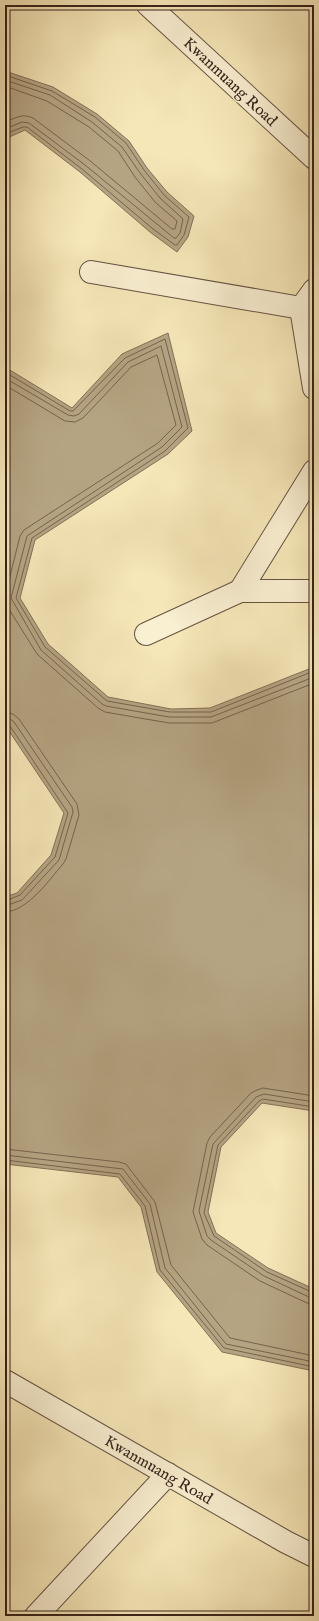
<svg xmlns="http://www.w3.org/2000/svg" width="319" height="1621" font-family="'IM FELL English',serif">
  <style>
    .water { fill: #b5a482; stroke: #827058 }
    .lines { fill: none; stroke-linecap: round; stroke-linejoin: round }
    .shore { stroke: #76634e; stroke-width: 1 }
    .minor-casing { stroke: #665342; stroke-width: 24 }
    .minor { stroke: #f9efd1; stroke-width: 22 }
    .labels { text-anchor: middle; stroke-width: 3; stroke-linejoin: round; paint-order: stroke }
    .street-label { font-size: 16px; fill: #36221a; stroke: #f9efd1 }
  </style>
  <rect width="100%" height="100%" fill="#f6e7b8"/>
  <filter id="stains"><feTurbulence type="fractalNoise" baseFrequency=".005" numOctaves="4"/><feColorMatrix values="0 0 0 0 .2 0 0 0 0 .09 0 0 0 0 .02 0 0 0 .5 -.17"/></filter>
  <radialGradient id="worn" r=".72"><stop offset=".6" stop-color="#630" stop-opacity="0"/><stop offset="1" stop-color="#630" stop-opacity=".3"/></radialGradient>
  <g class="water">
    <polygon points="5,71 53,87 97,114 129,141 147,168 167,192 194,216 188,237 177,252 150,232 80,172 25,130 5,139"/>
    <polygon points="168,333 192,431 168,454 35,540 20,598 48,644 108,697 171,709 210,708 314,667 314,1111 262,1103 221,1147 208,1212 216,1233 268,1268 314,1289 314,1371 222,1352 157,1272 141,1207 118,1177 5,1164 5,897 17,893 51,855 64,813 5,725 5,367 72,408 122,354"/>
  </g>
  <g class="lines">
    <g class="shore">
      <polyline points="5,75 52,91 95,117 126,143 144,170 164,195 189,217 184,235 177,245 175,245 153,229 82,169 27,127 23,127 5,134"/>
      <polyline points="5,80 50,95 92,122 122,147 140,173 160,198 183,219 180,233 176,238 174,238 85,165 29,123 22,122 5,129"/>
      <path d="M5,86L47,101L89,127L118,151L135,177L155,202L177,221L175,229H172L89,160L33,118C23,113 15,118 5,122"/>
      <polyline points="5,372 70,411 73,411 125,358 165,339 188,428 165,451 32,538 16,598 45,647 107,701 170,712 211,712 314,671"/>
      <polyline points="5,378 68,415 74,416 79,414 128,362 161,346 182,427 162,447 27,536 11,598 41,650 102,704 106,706 169,717 211,717 314,677"/>
      <polyline points="5,385 65,421 75,422 83,418 131,367 157,355 176,425 158,443 24,530 20,536 5,596"/>
      <polyline points="5,599 7,606 37,654 98,708 105,712 169,723 212,723 314,683"/>
      <path d="M5,712L13,714L19,719L77,804L79,815L66,859L63,864C49,880 28,911 5,912"/>
      <polyline points="5,718 10,719 14,722 72,807 73,812 59,860 22,900 5,906"/>
      <polyline points="5,723 10,726 68,813 55,857 20,895 5,901"/>
      <polyline points="314,1096 263,1088 257,1090 251,1093 210,1137 207,1143 193,1212 202,1239 207,1245 260,1281 307,1303 314,1304"/>
      <polyline points="314,1102 264,1094 256,1097 213,1144 199,1211 207,1236 211,1240 264,1276 309,1297 314,1298"/>
      <polyline points="314,1107 263,1099 259,1101 218,1145 204,1213 214,1236 267,1272 314,1293"/>
      <polyline points="5,1149 119,1162 126,1164 155,1202 171,1265 230,1338 314,1356"/>
      <polyline points="5,1155 123,1169 150,1204 165,1268 226,1344 314,1362"/>
      <polyline points="5,1160 120,1174 145,1206 160,1270 224,1348 314,1367"/>
    </g>
    <g class="minor-casing">
      <g id="minor">
        <polyline points="148,5 314,158"/>
        <polyline points="91,272 301,308"/>
        <polyline points="314,290 301,308 314,388"/>
        <polyline points="240,591 314,471"/>
        <polyline points="146,634 240,591 314,591"/>
        <polyline points="5,1381 286,1542 314,1556"/>
        <polyline points="36,1616 168,1474"/>
      </g>
    </g>
    <use href="#minor" class="minor"/>
  </g>
  <g class="labels">
    <g class="street-label">
      <text transform="translate(231 81) rotate(43)" y="6">Kwanmuang Road</text>
      <text transform="translate(159 1469) rotate(30)" y="6">Kwanmuang Road</text>
    </g>
  </g>
  <rect width="319" height="1621" fill="none" stroke="#f6e7b8" stroke-width="20"/>
  <rect x="6" y="6" width="307" height="1609" fill="none" stroke="#36221a" stroke-width="2"/>
  <rect x="10" y="10" width="299" height="1601" fill="none" stroke="#36221a"/>
  <rect width="100%" height="100%" filter="url(#stains)"/>
  <rect width="100%" height="100%" fill="url(#worn)"/>
</svg>
